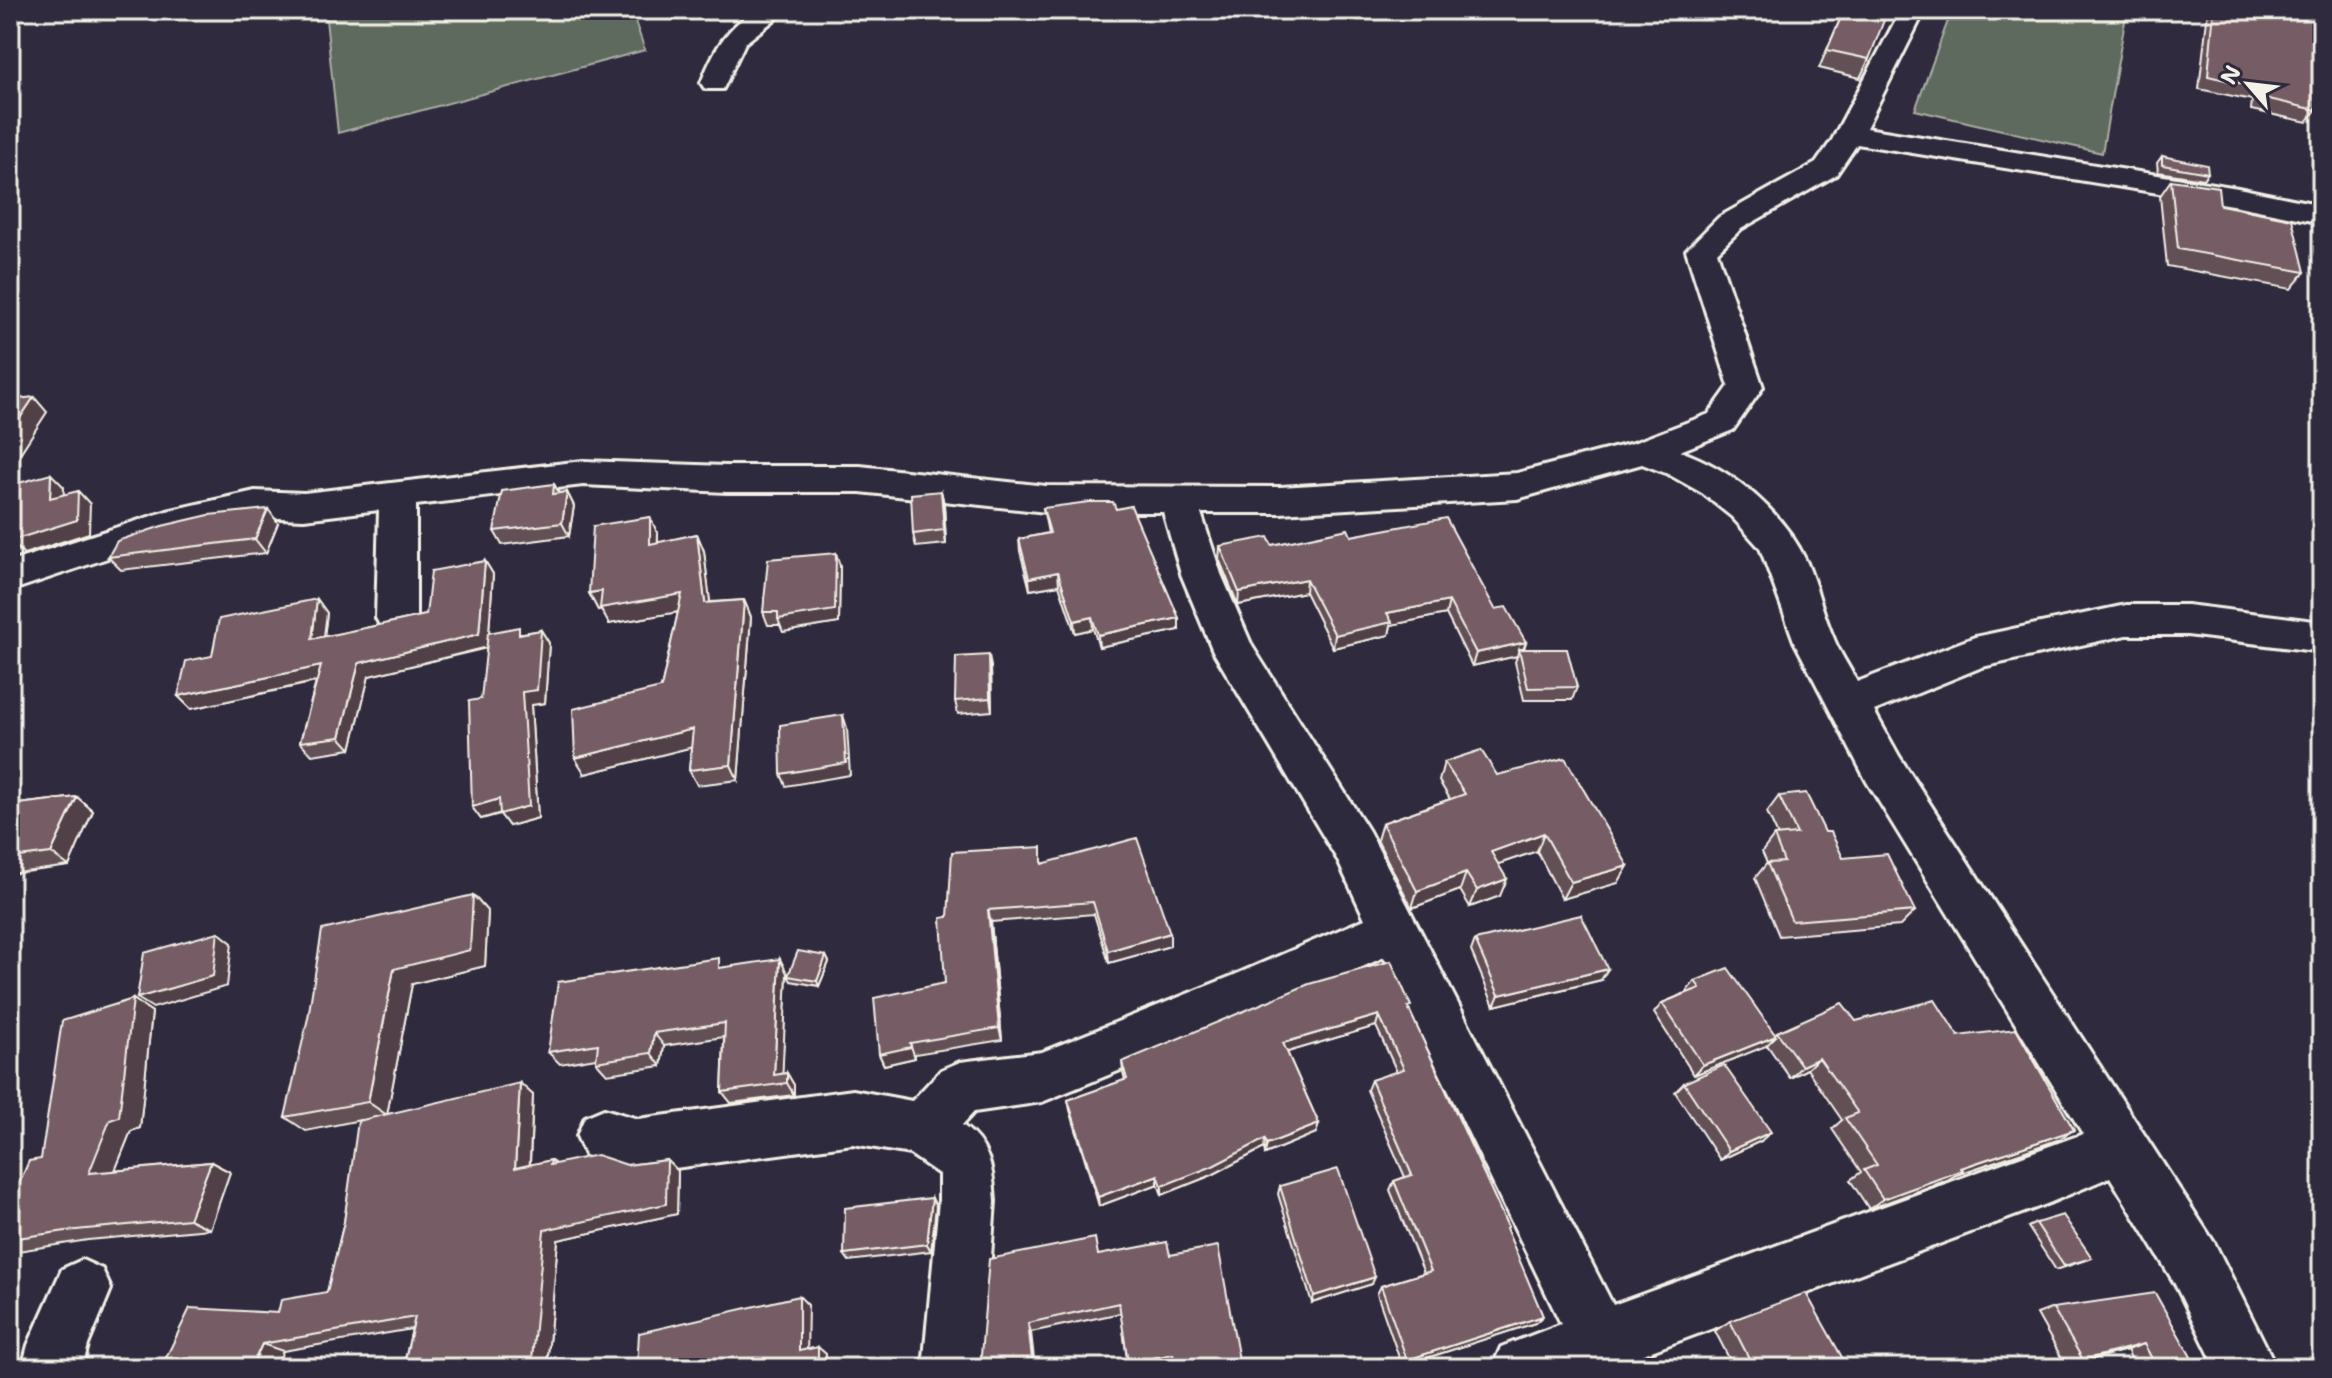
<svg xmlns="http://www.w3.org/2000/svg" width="2332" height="1378" font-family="'Shantell Sans',sans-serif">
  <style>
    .green { fill: #5f6a5f; stroke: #aaaea4; stroke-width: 2 }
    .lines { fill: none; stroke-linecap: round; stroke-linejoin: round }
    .minor-casing { stroke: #f4f1e8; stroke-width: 6 }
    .minor { fill: #2f2a3d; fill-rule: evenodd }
    .wall { fill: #644f57; stroke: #f4f1e8; stroke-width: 2 }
    .shaded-wall { fill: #514047; stroke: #f4f1e8; stroke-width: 2 }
    .building { fill: #745c65; stroke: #f4f1e8; stroke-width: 2 }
  </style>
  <rect width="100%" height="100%" fill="#2f2a3d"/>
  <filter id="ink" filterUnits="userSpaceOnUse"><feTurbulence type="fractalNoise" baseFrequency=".0125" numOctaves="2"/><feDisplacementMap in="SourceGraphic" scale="16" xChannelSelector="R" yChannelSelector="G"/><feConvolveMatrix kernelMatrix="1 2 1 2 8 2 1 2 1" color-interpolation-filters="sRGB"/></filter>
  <g filter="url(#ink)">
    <g class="green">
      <polygon points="325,10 631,10 645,50 338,133"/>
      <polygon points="1952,10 2127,10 2102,153 1915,110"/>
    </g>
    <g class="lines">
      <g class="minor-casing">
        <g id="minor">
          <path d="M756,10H787L745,43L723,89H705L701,83C713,52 726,27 756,10Z"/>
          <path d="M1901,10H1925L1866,128L2238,188L2322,205V223L2238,206L1857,144L1836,175L1741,229L1717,252L1763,387L1733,430L1680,451C1732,469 1784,512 1807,563C1817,587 1823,614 1834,639C1840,654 1850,668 1857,682L1975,637L2126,605H2187L2322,622V652L2187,635H2126L1982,667L1874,711L1899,756L2215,1244L2277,1368H2216L2175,1284L2110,1177L2049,1203L1606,1368H1492L1501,1347L1561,1324L1384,957L1268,1010L1042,1102L974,1112L962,1125C990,1145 993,1169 995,1201L983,1368H923L939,1201V1174L910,1154L853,1144L638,1173L585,1155L577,1136L585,1117L604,1109L638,1119L853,1090L912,1101L941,1070L960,1062L1042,1052L1232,976L1365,919L1337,859L1213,651L1181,574L1163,512H1046L860,492H726L583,485L416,505V618L410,629L396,633L382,629L376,618L379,510L304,519L255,517L173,536L10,591V562L167,511L255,491L304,493L583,461L726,466H860L1046,486L1280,487L1517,473L1633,443L1709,414L1729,386L1686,250L1719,217L1816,163L1832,140ZM1642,464L1668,474L1702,493L1732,517L1760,548L1794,641L1867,782L2083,1134L1613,1305L1369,831L1252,646L1221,574L1201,513H1280L1517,499Z"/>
          <polygon points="82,1260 102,1269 111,1289 88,1345 82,1368 22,1368 28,1345 62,1269"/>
        </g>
      </g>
      <use href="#minor" class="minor"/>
    </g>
    <g class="wall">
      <polygon points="1844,10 1869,59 1860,78 1819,68"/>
      <polygon points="2208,10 2322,10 2322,21 2320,21 2321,91 2317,97 2316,110 2307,122 2251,110 2252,100 2199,89"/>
      <polygon points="2162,156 2208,173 2203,179 2158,172 2157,163"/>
      <polygon points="2171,180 2220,205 2305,272 2291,289 2167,266 2160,196"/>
      <polygon points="554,484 559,493 567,492 574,506 569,536 502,545 494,531"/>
      <polygon points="941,491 944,504 946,544 916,547 913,534"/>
      <polygon points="1043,508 1116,509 1179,630 1099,647 1093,629 1075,633 1059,585 1030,590 1020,551 1019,539 1048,533"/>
      <polygon points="278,523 266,553 121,570 108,557"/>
      <polygon points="658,534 658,543 697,534 704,551 710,602 744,600 751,617 738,780 697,785 689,770 691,747 585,774 661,688 678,612 609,624 601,609 598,610 589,593"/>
      <polygon points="1351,536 1495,609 1526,642 1524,649 1577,687 1572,700 1524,700 1515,662 1517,656 1472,666 1446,614 1391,625 1389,635 1333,648 1305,592 1238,605 1219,559 1220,546 1272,545"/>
      <polygon points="485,561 493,574 489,632 523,633 541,630 549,643 545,703 531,705 538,818 509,826 500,814 481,819 472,807 487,648 369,676 351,749 312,755 300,742 316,682 191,709 178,696 212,656 317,599 327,613 324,637 426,615"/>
      <polygon points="840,566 839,623 783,632 780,625 768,625 763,612"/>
      <polygon points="991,667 992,711 958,714 955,701"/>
      <polygon points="1444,762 1497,775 1628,866 1618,883 1562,899 1537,851 1498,864 1500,896 1470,907 1460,890 1412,908 1377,840 1382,823 1450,799 1439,781"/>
      <polygon points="1779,796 1825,832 1843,858 1915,911 1900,926 1779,936 1755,878 1767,863 1762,852 1774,836 1778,836 1767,812"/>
      <polygon points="77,797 93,811 69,866 10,874 10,805"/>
      <polygon points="1044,863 1170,933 1170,946 1109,963 1094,914 991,922 1002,1040 915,1054 915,1058 884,1065 879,1054 945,983 948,917"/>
      <polygon points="473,895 488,912 485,966 412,984 387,1114 533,1095 530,1165 551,1160 555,1164 627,1165 667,1160 678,1171 677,1214 558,1240 547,1367 403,1368 412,1329 283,1351 161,1368 278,1313 327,1292 344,1222 360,1120 306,1131 285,1117"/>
      <polygon points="1475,940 1601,980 1494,1006 1471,951"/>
      <polygon points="826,956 829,962 819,986 791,981 788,976"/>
      <polygon points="725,967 787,973 782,1074 787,1073 794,1085 794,1095 731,1103 722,1092 724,1037 664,1046 661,1066 607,1074 596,1062 596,1058 560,1064 548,1052"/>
      <polygon points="1695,981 1775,1034 1777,1032 1856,1021 1958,1036 2057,1140 1956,1175 1947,1180 1869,1209 1850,1180 1861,1172 1832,1129 1842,1120 1807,1069 1790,1078 1767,1045 1694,1075 1654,1013 1662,1003 1688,992 1687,991"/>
      <polygon points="133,999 152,1012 140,1128 131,1131 115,1171 211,1162 230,1172 210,1229 88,1240 18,1251 10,1248 10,1204 41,1159"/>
      <polygon points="1409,1010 1508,1227 1506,1229 1535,1323 1402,1366 1377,1294 1381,1286 1424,1273 1390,1190 1394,1181 1405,1177 1367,1090 1371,1080 1397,1072 1376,1026 1287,1052 1319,1124 1316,1133 1265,1154 1264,1148 1212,1175 1162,1195 1158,1184 1099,1206 1070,1110 1068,1100 1125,1080 1123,1072 1122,1062"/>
      <polygon points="1684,1083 1761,1141 1720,1160 1675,1092"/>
      <polygon points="1280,1186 1372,1284 1312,1303 1278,1194"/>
      <polygon points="936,1206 931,1251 849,1261 844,1254"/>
      <polygon points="2036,1223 2092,1258 2056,1270 2028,1227"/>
      <polygon points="1098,1255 1170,1255 1239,1360 1237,1368 1173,1368 1173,1363 1147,1368 1128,1368 1121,1313 1031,1332 980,1368"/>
      <polygon points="2053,1308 2195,1364 2182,1368 2136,1368 2127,1350 2066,1366 2037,1314"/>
      <polygon points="1730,1321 1848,1368 1734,1368 1715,1331"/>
    </g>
    <g class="shaded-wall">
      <polygon points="34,397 47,412 10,469 10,433"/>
      <polygon points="51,474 64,487 63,512 50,498"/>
      <polygon points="554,484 561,497 553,494"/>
      <polygon points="78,491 90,504 89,533 24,554 10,541"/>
      <polygon points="941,491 944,504 946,544 944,530"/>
      <polygon points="567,492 574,506 569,536 562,523"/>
      <polygon points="268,509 278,523 266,553 255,539"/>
      <polygon points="650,517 658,534 657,561 650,544"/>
      <polygon points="697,534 704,551 712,619 705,603"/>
      <polygon points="836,553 840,566 839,623 783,632 778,619"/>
      <polygon points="485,561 493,574 488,647 369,676 351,749 340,737 359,663 479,634"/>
      <polygon points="1058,572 1059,585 1030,590 1029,578"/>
      <polygon points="1306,579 1305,592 1238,605 1239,592"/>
      <polygon points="602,591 682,594 690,610 609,624 601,609 598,610 589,593"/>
      <polygon points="317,599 327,613 322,652 312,639"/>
      <polygon points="744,600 751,617 738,780 731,765"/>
      <polygon points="1449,601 1446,614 1391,625 1389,635 1333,648 1335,635 1387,613"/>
      <polygon points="1092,617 1093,629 1075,633 1074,621"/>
      <polygon points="1179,618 1179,630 1099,647 1098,635"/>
      <polygon points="541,630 549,643 545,703 531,705 538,818 509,826 500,814 522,692"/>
      <polygon points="1526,642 1521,655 1519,649 1517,656 1472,666 1476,653"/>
      <polygon points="989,655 991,667 992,711 990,698"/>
      <polygon points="321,666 332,678 191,709 178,696"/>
      <polygon points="843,715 847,728 850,775 786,786 781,774"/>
      <polygon points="693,729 701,745 585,774 575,758"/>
      <polygon points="77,797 93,811 69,866 51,853"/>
      <polygon points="499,799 508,811 481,819 472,807"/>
      <polygon points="1544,833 1537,851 1484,869 1491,852"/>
      <polygon points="1628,866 1618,883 1562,899 1571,882"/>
      <polygon points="1466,873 1460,890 1412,908 1417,891"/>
      <polygon points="1507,879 1500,896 1470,907 1477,890"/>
      <polygon points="473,895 488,912 485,966 412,984 387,1115 368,1102 394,969"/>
      <polygon points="988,910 991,922 1002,1040 999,1028"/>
      <polygon points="218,932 232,943 227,986 153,1008 137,998"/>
      <polygon points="1170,933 1170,946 1109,963 1108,951"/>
      <polygon points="826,956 829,962 819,986 817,981"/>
      <polygon points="780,959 787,973 782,1084 774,1075"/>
      <polygon points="1608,969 1601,980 1494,1006 1499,995"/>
      <polygon points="133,999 152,1012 140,1128 131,1131 110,1183 89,1173"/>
      <polygon points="1379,1015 1376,1026 1281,1054 1283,1043"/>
      <polygon points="654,1033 664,1046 661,1066 651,1053"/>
      <polygon points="1776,1036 1766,1046 1694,1075 1703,1065"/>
      <polygon points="910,1043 915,1058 884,1065 879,1054"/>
      <polygon points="1819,1058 1807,1069 1790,1078 1802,1066"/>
      <polygon points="787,1073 794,1085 794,1095 787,1083"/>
      <polygon points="520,1083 533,1095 529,1179 515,1168"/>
      <polygon points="1319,1124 1316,1133 1265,1154 1267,1144"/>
      <polygon points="2074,1130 2057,1140 1956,1175 1947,1180 1869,1209 1883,1199 1961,1168"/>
      <polygon points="1771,1132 1761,1141 1720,1160 1729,1151"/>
      <polygon points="1265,1139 1264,1148 1212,1175 1162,1195 1162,1186"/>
      <polygon points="667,1160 678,1171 677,1214 558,1240 547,1367 497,1368 544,1230"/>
      <polygon points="211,1162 230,1172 210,1229 189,1219"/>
      <polygon points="1158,1175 1158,1184 1099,1206 1098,1197"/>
      <polygon points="932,1198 936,1206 931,1251 927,1244"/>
      <polygon points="1375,1277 1372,1284 1312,1303 1314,1296"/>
      <polygon points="799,1296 808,1305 807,1358 799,1351"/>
      <polygon points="1543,1316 1535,1323 1402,1366 1407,1360"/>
      <polygon points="1028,1323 1031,1332 1035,1368 1033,1368"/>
      <polygon points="262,1344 283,1351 276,1368 251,1368"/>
      <polygon points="2144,1344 2127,1350 2066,1366 2083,1360"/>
      <polygon points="818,1347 826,1354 826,1368 818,1368"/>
    </g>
    <g class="building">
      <polygon points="1844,10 1863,10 1886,15 1869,59 1827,50"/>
      <polygon points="2214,10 2320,10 2321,91 2317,90 2316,110 2260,97 2261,88 2208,76"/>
      <polygon points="2162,156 2207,165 2208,173 2162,165"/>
      <polygon points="2171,180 2218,187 2220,205 2292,219 2305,272 2178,249"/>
      <polygon points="34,397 10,433 10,400"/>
      <polygon points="51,474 50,498 78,491 77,520 10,541 15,484"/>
      <polygon points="554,484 553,494 567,492 562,523 494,531 502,491"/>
      <polygon points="941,491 944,530 913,534 911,494"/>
      <polygon points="1089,502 1113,502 1116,509 1131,506 1179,618 1098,635 1092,617 1074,621 1058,572 1029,578 1019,539 1050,533 1043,508"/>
      <polygon points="268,509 255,539 108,557 117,541 162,526 209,515"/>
      <polygon points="650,517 650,544 697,534 705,603 744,600 731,765 689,770 693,729 575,758 573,709 661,688 682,594 600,608 602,591 589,593 593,526"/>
      <polygon points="1446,518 1495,609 1506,607 1526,642 1476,653 1449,601 1387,613 1392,622 1335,635 1306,579 1239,592 1220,546 1268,537 1272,545 1348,529 1351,536"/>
      <polygon points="836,553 835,610 778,619 778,612 763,612 768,559"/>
      <polygon points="485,561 479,634 359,663 340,737 300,742 321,666 178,696 186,661 212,656 219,619 317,599 312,639 384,624 426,615 431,571"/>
      <polygon points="519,627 519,634 541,630 537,690 522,692 529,806 500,814 499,799 472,807 469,701 481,699 488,633"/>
      <polygon points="1519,649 1567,649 1577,687 1528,688"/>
      <polygon points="989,655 990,698 955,701 956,657"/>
      <polygon points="843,715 846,763 781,774 780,725"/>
      <polygon points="1481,750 1497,775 1565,758 1628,866 1571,882 1544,833 1491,852 1507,879 1477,890 1466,873 1417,891 1382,823 1465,794 1444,762"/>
      <polygon points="1806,793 1825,832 1831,832 1843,858 1887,854 1915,911 1792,921 1767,863 1784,862 1774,836 1797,834 1779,796"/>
      <polygon points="77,797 51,853 10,858 10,805"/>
      <polygon points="1137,838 1170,933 1108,951 1093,902 988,910 999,1028 910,1043 911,1047 879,1054 874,998 945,983 941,918 948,917 952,852 1042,847 1042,864"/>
      <polygon points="473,895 470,950 394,969 368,1102 285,1117 308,1018 322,930"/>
      <polygon points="1581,915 1608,969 1499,995 1475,940"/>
      <polygon points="218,932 213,976 137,998 144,953"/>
      <polygon points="798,951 826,956 817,981 788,976"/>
      <polygon points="719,958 719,968 780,959 774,1075 787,1073 787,1083 722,1092 725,1023 654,1033 651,1053 596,1062 598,1044 548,1052 558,982"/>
      <polygon points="1391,961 1411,1006 1408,1007 1508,1227 1506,1228 1543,1316 1407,1360 1381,1286 1431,1271 1394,1181 1412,1175 1371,1080 1404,1069 1379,1015 1283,1043 1319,1124 1267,1144 1265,1139 1213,1166 1162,1186 1158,1175 1098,1197 1068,1100 1127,1079 1122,1062 1309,984"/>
      <polygon points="1728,968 1776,1036 1703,1065 1662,1003 1700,988 1695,981"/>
      <polygon points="133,999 119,1117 110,1120 89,1173 211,1162 189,1219 66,1231 10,1239 10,1204 29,1161 41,1159 62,1021"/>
      <polygon points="1935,1000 1958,1036 2016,1029 2074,1130 1961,1168 1963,1170 1883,1199 1864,1170 1877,1165 1845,1118 1858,1113 1819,1058 1802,1066 1777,1032 1842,1003 1856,1021"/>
      <polygon points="1724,1065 1771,1132 1729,1151 1684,1083"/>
      <polygon points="520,1083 515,1168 551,1160 550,1165 597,1155 627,1165 667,1160 666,1204 544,1230 532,1360 497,1368 403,1368 415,1317 262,1344 251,1368 161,1368 190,1308 278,1313 281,1300 327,1292 344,1222 358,1121"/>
      <polygon points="1338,1169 1375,1277 1314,1296 1280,1186"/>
      <polygon points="932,1198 927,1244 844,1254 845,1208"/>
      <polygon points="2063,1215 2092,1258 2064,1266 2036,1223"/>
      <polygon points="1095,1238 1098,1255 1167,1242 1170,1255 1218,1246 1239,1360 1202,1368 1175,1368 1173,1354 1128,1363 1119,1303 1028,1323 1033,1368 980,1368 989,1259"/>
      <polygon points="1806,1293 1848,1368 1754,1368 1730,1321"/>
      <polygon points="2155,1293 2195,1364 2169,1368 2157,1368 2144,1344 2083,1360 2053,1308"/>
      <polygon points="799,1296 799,1351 818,1347 818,1368 637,1368 639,1333"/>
    </g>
  </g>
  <rect width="2332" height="1378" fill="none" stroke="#2f2a3d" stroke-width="40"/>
  <rect x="20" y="20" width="2292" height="1338" fill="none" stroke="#f4f1e8" stroke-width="3" filter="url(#ink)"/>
  <g transform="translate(2248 84) rotate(298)" stroke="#2f2a3d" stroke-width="6" paint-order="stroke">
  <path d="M0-6L14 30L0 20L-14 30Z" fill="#f4f1e8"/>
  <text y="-12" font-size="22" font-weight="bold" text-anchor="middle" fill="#f4f1e8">N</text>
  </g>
</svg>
